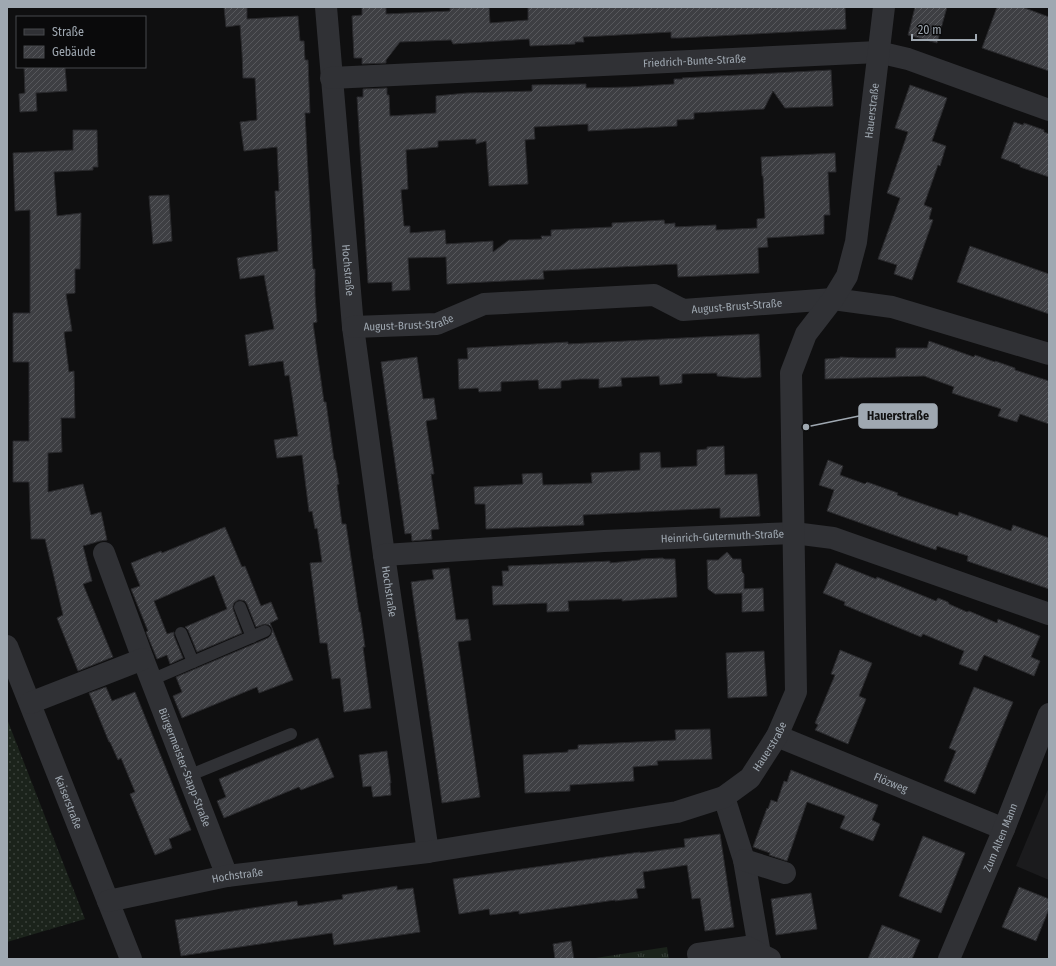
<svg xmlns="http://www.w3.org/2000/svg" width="1056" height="966" font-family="'Fira Sans Condensed',sans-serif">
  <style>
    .built { fill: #1b1b1d }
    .grass { fill: url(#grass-dots) }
    .park { fill: url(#park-tufts) }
    .building { fill: url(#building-hatch); stroke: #29292c }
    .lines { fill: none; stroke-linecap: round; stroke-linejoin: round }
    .lane { stroke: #303135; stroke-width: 12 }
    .street { stroke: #303135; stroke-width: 22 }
    .labels { text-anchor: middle; stroke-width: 3; stroke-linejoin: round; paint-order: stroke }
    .street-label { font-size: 11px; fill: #9fa8b1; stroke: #0a0a0b }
    .leader { fill: none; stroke: #9fa8b1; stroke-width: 1.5 }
    .callout-dot { fill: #9fa8b1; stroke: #0a0a0b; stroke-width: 1.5 }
    .callout { fill: #9fa8b1; stroke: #9fa8b1; stroke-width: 1.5 }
    .callout-label { font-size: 12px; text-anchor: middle; font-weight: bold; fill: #111 }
  </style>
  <defs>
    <pattern id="grass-dots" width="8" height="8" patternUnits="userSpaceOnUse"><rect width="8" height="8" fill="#1b231b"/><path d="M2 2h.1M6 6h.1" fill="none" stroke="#39403a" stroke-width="1.8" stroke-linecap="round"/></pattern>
    <pattern id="park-tufts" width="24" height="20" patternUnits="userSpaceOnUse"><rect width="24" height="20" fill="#1b231b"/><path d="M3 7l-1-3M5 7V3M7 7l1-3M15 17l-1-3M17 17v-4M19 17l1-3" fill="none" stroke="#39403a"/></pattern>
    <pattern id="building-hatch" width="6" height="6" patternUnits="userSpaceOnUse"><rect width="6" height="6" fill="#3e3f43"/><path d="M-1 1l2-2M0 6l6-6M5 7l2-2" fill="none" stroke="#57585c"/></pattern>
  </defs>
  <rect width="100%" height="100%" fill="#0f0f10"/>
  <polygon class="built" points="1049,787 1049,880 1016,866"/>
  <polygon class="grass" points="7,719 85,919 7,942"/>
  <polygon class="park" points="667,947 669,959 589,959"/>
  <g class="building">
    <polygon points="224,7 247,7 247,19 298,16 300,41 304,41 305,60 308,60 310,113 305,113 313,269 315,269 315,295 317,322 313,323 324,402 326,402 334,460 335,460 339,484 337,485 342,524 346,524 359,612 360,612 365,647 363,647 371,708 344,712 340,678 332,679 327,643 320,643 310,563 322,562 317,528 315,529 312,511 309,512 302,455 277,458 274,440 298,436 289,375 285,376 283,361 249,366 245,335 274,329 264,275 240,279 237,258 278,251 275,191 279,191 277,147 244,151 240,122 257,120 255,78 243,78 242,53 240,25 226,27"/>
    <polygon points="362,7 386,7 386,14 450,11 450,8 489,7 490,23 528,20 528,7 845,7 846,29 680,38 671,38 671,32 601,36 583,37 584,42 575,42 575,44 530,46 529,39 453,44 451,40 400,42 386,60 386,63 362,64 362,58 354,58 352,16 362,15"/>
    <polygon points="915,7 947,7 937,43 908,35"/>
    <polygon points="997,7 1022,7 1049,17 1049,71 982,48"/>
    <polygon points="24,67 65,67 67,91 36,93 37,111 20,112 19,94 25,93"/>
    <polygon points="831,70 833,106 785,108 773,91 764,109 694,113 694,119 677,120 677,126 588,131 588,124 534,127 535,139 525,140 528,184 489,186 486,141 476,144 476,139 438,141 438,147 406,150 408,189 401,190 404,226 410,226 410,233 445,230 446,244 493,241 493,252 509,240 542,239 541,236 551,236 551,230 612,227 612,223 664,220 665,224 675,223 675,227 716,225 716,230 757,228 757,219 765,218 763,176 762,176 761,157 835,153 836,172 828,172 830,215 824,215 824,234 767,238 768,247 758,248 759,273 678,277 677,264 543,271 544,279 447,284 446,257 408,258 410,290 392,291 392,282 368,283 357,97 363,97 363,89 387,88 387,95 389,95 390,116 436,113 436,96 467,93 532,91 532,85 586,84 586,88 630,87 674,84 674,79 683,79 682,78"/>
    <polygon points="910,85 947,98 932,141 946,146 940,166 938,165 924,205 932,208 929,219 933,220 912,280 894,274 897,265 878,259 900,198 887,193 908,132 895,128"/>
    <polygon points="1014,122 1023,125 1024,123 1044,130 1044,132 1049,134 1049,177 1020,167 1020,165 1001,158"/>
    <polygon points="73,130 97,130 98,167 93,167 93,170 54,172 57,216 81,213 80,269 75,269 75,293 66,294 72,331 64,332 69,372 74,371 75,418 61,418 62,452 48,453 48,492 83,484 91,515 101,512 107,540 100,541 83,546 92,581 83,584 113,657 78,671 57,618 63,615 45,539 31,539 29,482 13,482 13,441 29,441 29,362 13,362 13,313 30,313 30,210 15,211 13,153 73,150"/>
    <polygon points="169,195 172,241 153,244 149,196"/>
    <polygon points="970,246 1049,274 1049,314 957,282"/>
    <polygon points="759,334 761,377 744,378 717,376 717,373 682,374 682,383 660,385 659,376 621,378 622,386 599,388 599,379 580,379 561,381 561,388 539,389 538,380 501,382 501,391 479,392 478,388 459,389 458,359 468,359 467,348 568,342 568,344"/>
    <polygon points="929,341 974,357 975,355 995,362 995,361 1015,368 1015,370 1049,381 1049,424 1020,414 1017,422 998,416 1001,409 952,393 954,387 924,376 825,379 825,359 840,358 840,357 858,358 896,358 896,348 927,348"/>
    <polygon points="417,357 423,399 434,398 437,419 426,421 434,474 431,474 439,529 431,530 432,539 412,541 411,533 405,534 381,362"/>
    <rect x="868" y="409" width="28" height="19"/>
    <polygon points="724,446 725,475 757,474 760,516 720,518 720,508 583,515 584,525 486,529 485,504 475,504 474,487 523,484 522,474 542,473 543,485 592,483 591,473 640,470 640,453 660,452 661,468 697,466 697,450 707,449 707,447"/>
    <polygon points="828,460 843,466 840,475 865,484 867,482 898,493 897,495 958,516 959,512 1011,531 1013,525 1049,538 1049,589 967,561 968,556 937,546 936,550 827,511 834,490 819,485"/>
    <polygon points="225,527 242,567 245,566 261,606 271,602 278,619 270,623 272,628 269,625 265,624 256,627 247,604 245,601 241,600 238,600 234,603 233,606 233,609 242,633 197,652 188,630 185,627 227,609 214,575 154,601 167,634 174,632 174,636 183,658 170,664 167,655 157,659 146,632 148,631 131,589 140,586 131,563 161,551 162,553"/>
    <polygon points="727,552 733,559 741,559 742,572 744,574 744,589 763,588 764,611 742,612 742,593 715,594 708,589 707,560 718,560"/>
    <polygon points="663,558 664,559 675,559 677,597 622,601 622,599 568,601 569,611 547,612 547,603 493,605 492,586 503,586 502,571 509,571 508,566 610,561 610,563 640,560 641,559"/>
    <polygon points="836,563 876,579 877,577 936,601 938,598 948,602 949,604 967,612 969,611 997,623 998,619 1040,636 1031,657 1040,661 1034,676 984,655 977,671 959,664 964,651 923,634 921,637 844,605 845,602 823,593"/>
    <polygon points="449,568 456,620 468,619 471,640 458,642 480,797 442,803 411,582 434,579 432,570"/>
    <polygon points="272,628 293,680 259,693 257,687 182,718 173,696 182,692 176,677 268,638 271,635 272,632"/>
    <polygon points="840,650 872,663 859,696 866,699 848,744 815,730 818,725 815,723 835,675 831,674"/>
    <polygon points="764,651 767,696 728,698 726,653"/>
    <polygon points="106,687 112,701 135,692 191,830 169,839 172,848 155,855 130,794 135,792 121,758 118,760 110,742 109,742 89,693"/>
    <polygon points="974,687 1013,702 975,794 944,781 956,751 949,748"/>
    <polygon points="710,729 712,759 657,761 658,765 633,767 634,781 570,785 570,791 525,793 523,755 568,752 568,750 578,749 578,745 676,740 675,730"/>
    <polygon points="318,738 334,777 301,790 299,787 224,818 217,801 226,797 219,779"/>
    <polygon points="387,751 391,783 390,783 391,795 373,797 371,786 363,787 359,755"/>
    <polygon points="791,770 878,805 872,820 880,824 873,841 840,828 845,816 807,802 787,861 769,855 770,853 753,847 767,808 768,809 771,800 777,802 784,781 787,782"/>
    <polygon points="720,834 734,927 705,931 700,898 692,899 687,865 643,872 645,888 636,889 638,898 615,901 615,900 519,914 519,911 490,915 489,909 459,914 453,879 640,852 640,853 685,847 684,839"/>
    <polygon points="923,836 965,853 941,913 899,896"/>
    <polygon points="397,886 397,890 413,888 420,932 334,945 332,933 181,956 175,920 297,901 298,906 343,899 342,895"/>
    <polygon points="1019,887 1049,899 1049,909 1036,941 1002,927"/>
    <polygon points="811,893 817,929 776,935 771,899"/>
    <polygon points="882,925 920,940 912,959 868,959"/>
    <polygon points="571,941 574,959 555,959 553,944"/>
  </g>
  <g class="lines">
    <g class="lane">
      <polyline points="240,607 252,637"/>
      <polyline points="181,633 193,662"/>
      <polyline points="151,680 265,631"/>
      <polyline points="188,776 291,734"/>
    </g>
    <g class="street">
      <path id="s1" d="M326,7L353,327L384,555L428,852"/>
      <path id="s2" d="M331,78L878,52L908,59L1049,110"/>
      <path id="s3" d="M353,327L437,324L484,304L654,295L683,310L833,299L892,307L1049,354"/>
      <path id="s4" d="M104,553L143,659L227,876"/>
      <path id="s5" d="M384,555L604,541L794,533L833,538L1049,614"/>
      <path id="s6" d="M7,646L131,959"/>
      <polyline points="30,703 143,659"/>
      <path id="s7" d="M777,736L1004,829"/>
      <polyline points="724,797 744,860 760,954"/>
      <polyline points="744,860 785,873"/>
      <path id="s8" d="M108,901L227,876L428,852L677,812L724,797L750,778L777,736L796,692L791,373L806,334L833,299L847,276L856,242L884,7"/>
      <polyline points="698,954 747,947 770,959"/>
      <path id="s9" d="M949,959L1004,829L1049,714"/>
    </g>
  </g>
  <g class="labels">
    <g class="street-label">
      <text dy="4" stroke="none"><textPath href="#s2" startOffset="364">Friedrich-Bunte-Straße</textPath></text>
      <text dy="4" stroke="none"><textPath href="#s8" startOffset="1355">Hauerstraße</textPath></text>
      <text dy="4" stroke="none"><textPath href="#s1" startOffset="264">Hochstraße</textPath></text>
      <text dy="4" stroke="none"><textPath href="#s3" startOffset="392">August-Brust-Straße</textPath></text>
      <text dy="4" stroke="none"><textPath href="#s3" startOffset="56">August-Brust-Straße</textPath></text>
      <text dy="4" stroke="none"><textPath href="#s5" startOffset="339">Heinrich-Gutermuth-Straße</textPath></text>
      <text dy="4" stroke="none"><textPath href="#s1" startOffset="588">Hochstraße</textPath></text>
      <text dy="4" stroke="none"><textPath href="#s8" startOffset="695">Hauerstraße</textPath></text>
      <text dy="4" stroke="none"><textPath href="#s4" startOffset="229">Bürgermeister-Stapp-Straße</textPath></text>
      <text dy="4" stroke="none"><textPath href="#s7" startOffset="123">Flözweg</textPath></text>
      <text dy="4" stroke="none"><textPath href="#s6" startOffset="168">Kaiserstraße</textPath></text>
      <text dy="4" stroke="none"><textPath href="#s9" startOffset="132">Zum Alten Mann</textPath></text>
      <text dy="4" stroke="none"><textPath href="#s8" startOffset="132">Hochstraße</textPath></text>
    </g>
  </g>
  <path class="leader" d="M806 427L859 416"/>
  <circle class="callout-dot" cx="806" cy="427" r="4"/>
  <rect class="callout" x="859" y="404" width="78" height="24" rx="4"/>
  <g class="callout-label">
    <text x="898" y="420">Hauerstraße</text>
  </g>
  <rect width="1056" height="966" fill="none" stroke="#9fa8b1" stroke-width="16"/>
  <rect x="16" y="16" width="130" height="52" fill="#0a0a0b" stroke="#46494d"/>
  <rect x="24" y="29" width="20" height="6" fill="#303135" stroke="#46494d"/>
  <text x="52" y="36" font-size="12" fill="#9fa8b1">Straße</text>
  <rect x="24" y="46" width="20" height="12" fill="url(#building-hatch)" stroke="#46494d"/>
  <text x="52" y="56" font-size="12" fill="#9fa8b1">Gebäude</text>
  <path d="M912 34v6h64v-6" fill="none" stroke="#9fa8b1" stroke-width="2"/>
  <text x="918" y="34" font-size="12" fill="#9fa8b1" stroke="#0a0a0b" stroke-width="3" paint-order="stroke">20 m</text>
</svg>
